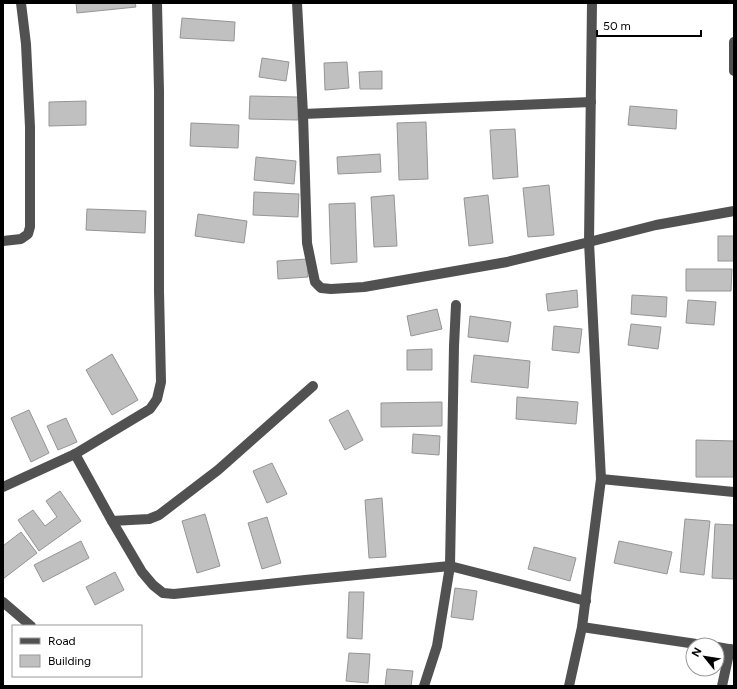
<svg xmlns="http://www.w3.org/2000/svg" width="737" height="689" font-family="Figtree,sans-serif">
  <style>
    .building { fill: #c0c0c0; stroke: #959595 }
    .lines { fill: none; stroke-linecap: round; stroke-linejoin: round }
    .minor { stroke: #515151; stroke-width: 10 }
  </style>
  <rect width="100%" height="100%" fill="#fff"/>
  <g class="building">
    <polygon points="76,3 135,3 136,7 77,13"/>
    <polygon points="182,18 235,22 234,41 180,38"/>
    <polygon points="262,58 289,62 286,81 259,77"/>
    <polygon points="347,62 349,88 325,90 324,63"/>
    <polygon points="382,71 382,89 360,89 359,72"/>
    <polygon points="250,96 298,97 298,120 249,119"/>
    <polygon points="86,101 86,125 49,126 49,102"/>
    <polygon points="630,106 677,110 676,129 628,125"/>
    <polygon points="426,122 428,179 399,180 397,123"/>
    <polygon points="191,123 239,125 238,148 190,146"/>
    <polygon points="515,129 518,177 493,179 490,130"/>
    <polygon points="380,154 381,172 338,174 337,157"/>
    <polygon points="256,157 296,161 294,184 254,180"/>
    <polygon points="549,185 554,235 528,237 523,188"/>
    <polygon points="254,192 299,194 298,217 253,215"/>
    <polygon points="394,195 397,246 374,247 371,197"/>
    <polygon points="488,195 493,243 469,246 464,198"/>
    <polygon points="355,203 357,262 331,264 329,204"/>
    <polygon points="87,209 146,211 145,233 86,230"/>
    <polygon points="198,214 247,221 244,243 195,236"/>
    <rect x="718" y="236" width="16" height="25"/>
    <polygon points="307,259 308,277 278,279 277,261"/>
    <polygon points="686,269 732,269 731,291 686,291"/>
    <polygon points="577,290 578,307 548,311 546,294"/>
    <polygon points="632,295 667,297 666,317 631,314"/>
    <polygon points="688,300 716,302 714,325 686,323"/>
    <polygon points="437,309 442,329 411,336 407,316"/>
    <polygon points="470,316 511,322 508,342 468,337"/>
    <polygon points="631,324 661,327 658,349 628,345"/>
    <polygon points="554,326 582,329 579,353 552,350"/>
    <polygon points="432,349 432,370 407,370 407,350"/>
    <polygon points="112,354 138,400 112,415 86,370"/>
    <polygon points="474,355 530,361 528,388 471,382"/>
    <polygon points="517,397 578,402 576,424 516,419"/>
    <polygon points="442,402 442,426 381,427 381,403"/>
    <polygon points="29,410 49,453 31,462 11,418"/>
    <polygon points="348,410 363,440 345,450 329,420"/>
    <polygon points="66,418 77,442 58,450 47,426"/>
    <polygon points="413,434 440,436 439,455 412,453"/>
    <polygon points="696,440 734,441 734,477 696,477"/>
    <polygon points="272,463 287,494 267,503 253,471"/>
    <polygon points="60,491 81,521 39,551 18,520 33,510 45,526 57,517 46,501"/>
    <polygon points="382,498 386,557 369,558 365,500"/>
    <polygon points="205,514 220,566 197,573 182,521"/>
    <polygon points="267,517 281,563 262,569 248,523"/>
    <polygon points="685,519 710,521 704,575 680,572"/>
    <polygon points="715,524 734,525 734,579 712,578"/>
    <polygon points="21,532 37,553 3,579 3,546"/>
    <polygon points="81,541 89,558 43,582 34,565"/>
    <polygon points="619,541 672,552 667,574 614,563"/>
    <polygon points="534,547 576,558 570,581 528,569"/>
    <polygon points="115,572 124,590 95,605 86,587"/>
    <polygon points="455,588 477,591 473,620 451,617"/>
    <polygon points="349,592 364,592 362,639 347,638"/>
    <polygon points="349,653 370,654 368,683 346,681"/>
    <polygon points="387,669 413,671 411,686 385,686"/>
  </g>
  <g class="lines">
    <g class="minor">
      <polyline points="297,3 303,114 307,243 315,282 321,288 331,289 364,287 507,262 589,242 656,225 734,211"/>
      <polyline points="734,42 734,71"/>
      <polyline points="303,114 591,102"/>
      <polyline points="3,241 21,239 28,234 30,227 30,127 26,44 21,3"/>
      <polyline points="75,454 112,521 142,572 153,585 163,593 174,594 305,580 450,566 586,601"/>
      <polyline points="601,479 734,492"/>
      <polyline points="3,487 75,454 150,409 157,399 161,382 159,291 159,91 157,3"/>
      <polyline points="112,521 149,519 159,515 218,470 313,386"/>
      <polyline points="3,602 31,626"/>
      <polyline points="582,627 703,645"/>
      <polyline points="717,647 734,650"/>
      <polyline points="424,686 437,646 450,566 454,346 456,305"/>
      <polyline points="569,686 582,627 601,479 589,242 592,3"/>
      <polyline points="722,686 730,649"/>
    </g>
  </g>
  <rect width="737" height="689" fill="none" stroke="#000000" stroke-width="8"/>
  <rect x="12" y="625" width="130" height="52" fill="#ffffff" stroke="#999999"/>
  <rect x="20" y="638" width="20" height="6" fill="#515151" stroke="#999999"/>
  <text x="48" y="645" font-size="12" fill="#000000">Road</text>
  <rect x="20" y="655" width="20" height="12" fill="#c0c0c0" stroke="#999999"/>
  <text x="48" y="665" font-size="12" fill="#000000">Building</text>
  <g transform="translate(705 657) rotate(300)"><circle r="19" fill="#ffffff" stroke="#999999"/>
  <path d="M0-3L7 15L0 10L-7 15Z" fill="#000000"/>
  <text y="-6" font-size="11" font-weight="bold" text-anchor="middle" fill="#000000">N</text>
  </g>
  <path d="M597 30v6h104v-6" fill="none" stroke="#000000" stroke-width="2"/>
  <text x="603" y="30" font-size="12" fill="#000000" stroke="#ffffff" stroke-width="3" paint-order="stroke">50 m</text>
</svg>
